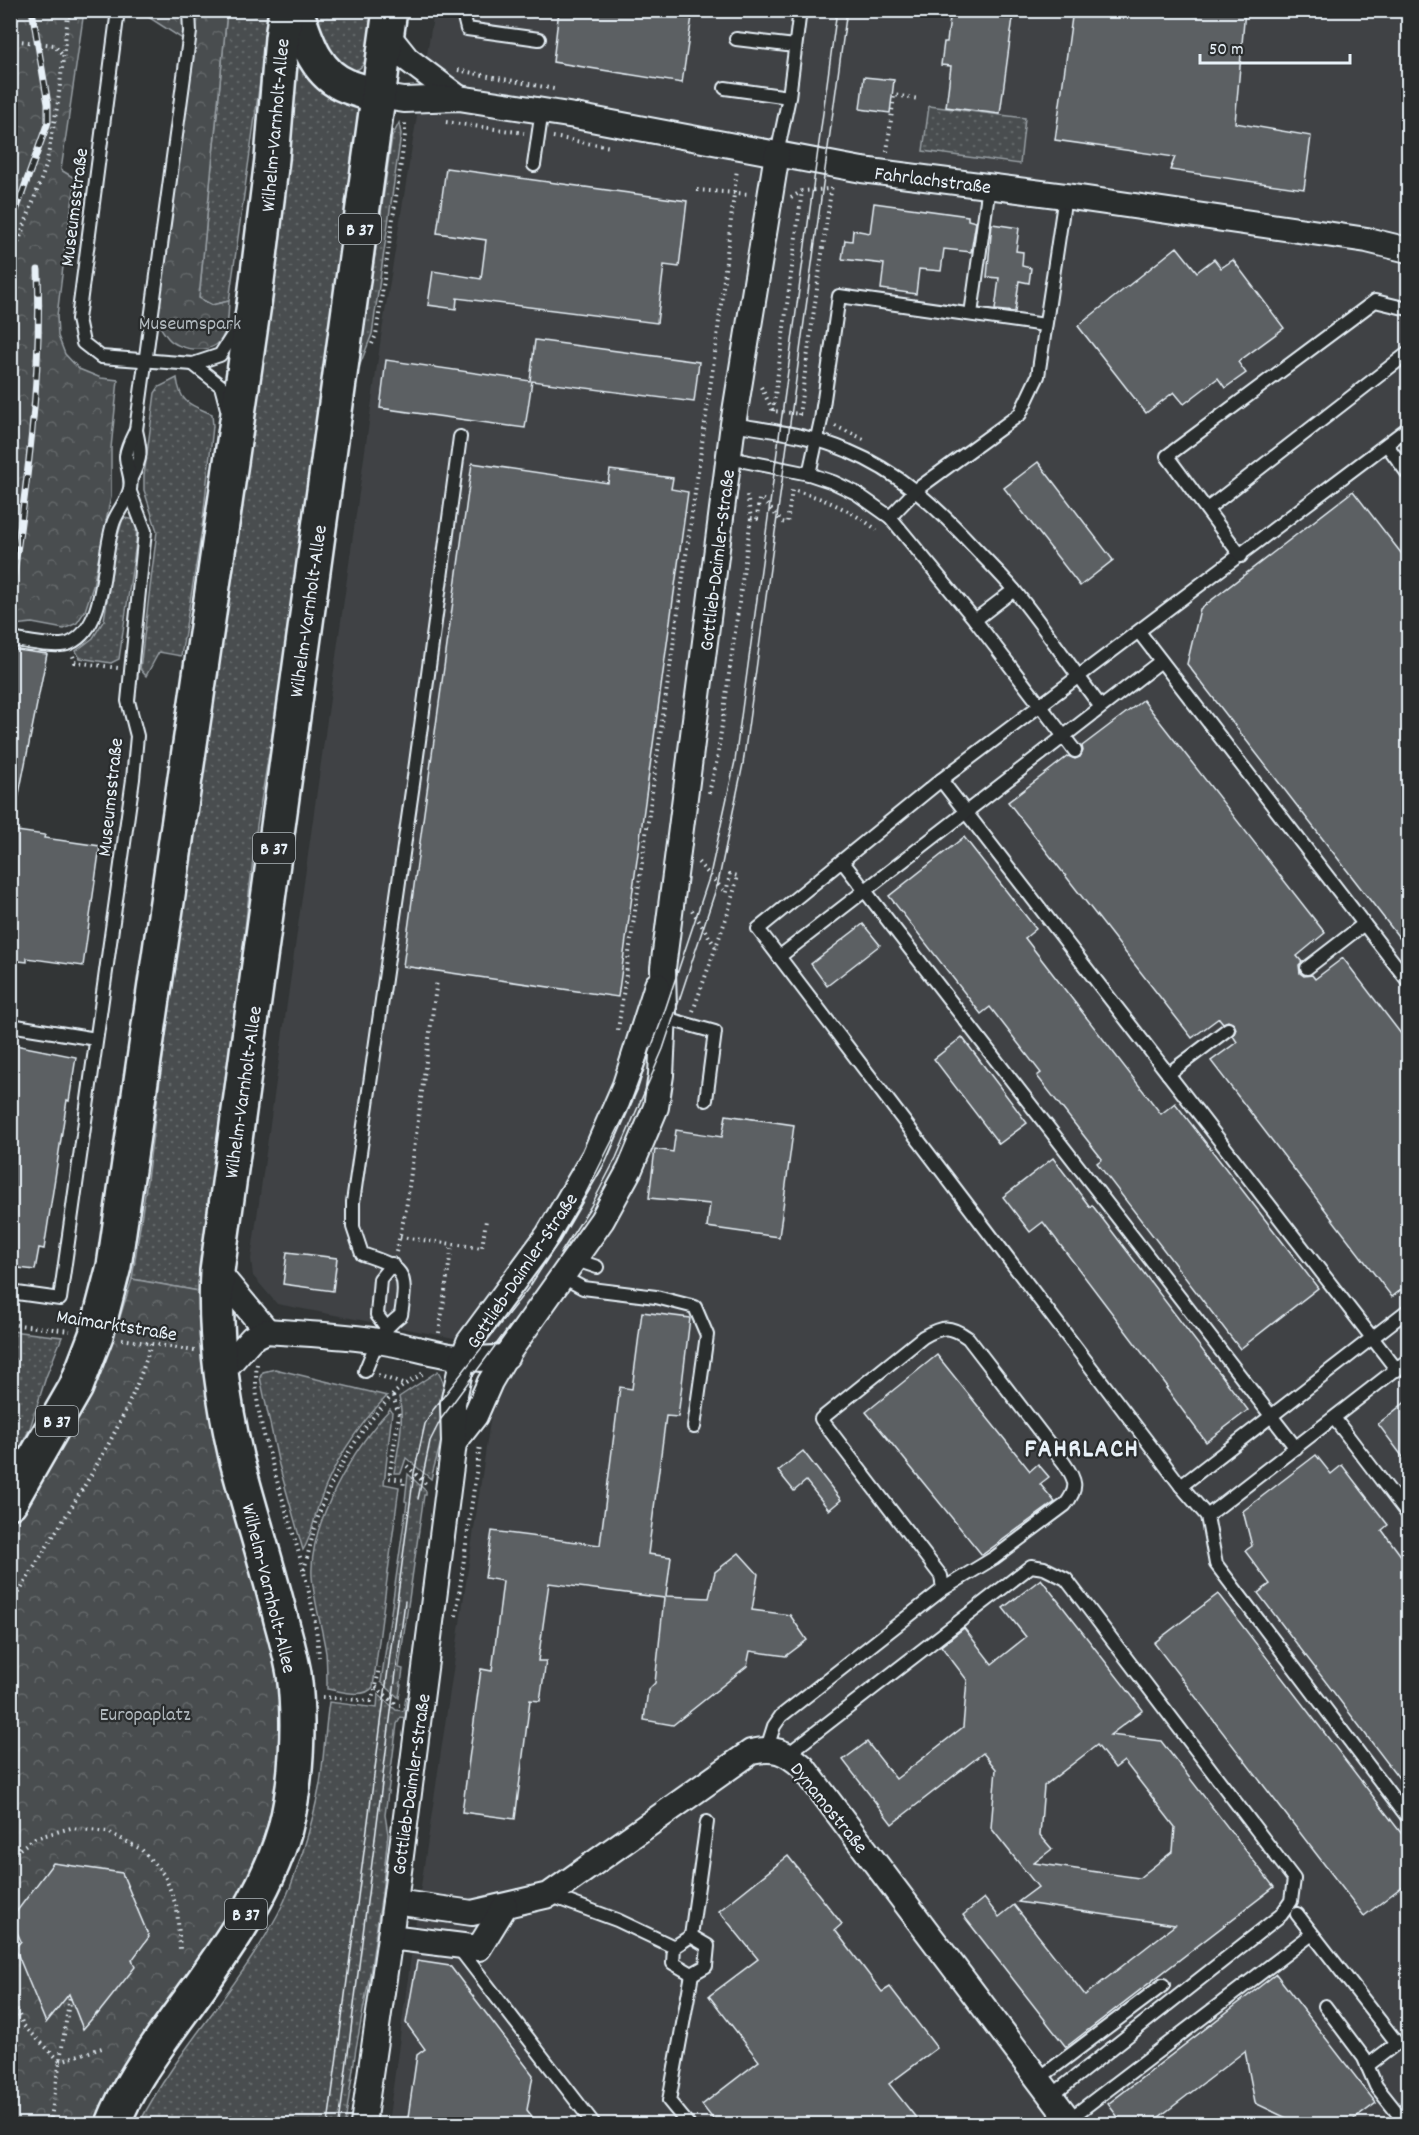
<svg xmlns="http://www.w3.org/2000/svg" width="1419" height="2135" font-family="Dekko,sans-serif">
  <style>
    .built { fill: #3f4244 }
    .grass { fill: url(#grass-dots); stroke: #989fa4; stroke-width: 1.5 }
    .forest { fill: url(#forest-crowns); stroke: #989fa4; stroke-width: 1.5 }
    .building { fill: #5c6063; stroke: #e8f1f8; stroke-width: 1.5; fill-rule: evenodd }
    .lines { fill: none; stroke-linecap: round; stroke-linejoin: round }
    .service-casing { stroke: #e8f1f8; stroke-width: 16 }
    .minor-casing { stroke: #e8f1f8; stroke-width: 28 }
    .primary-casing { stroke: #e8f1f8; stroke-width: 38 }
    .path { stroke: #e8f1f8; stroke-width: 4; stroke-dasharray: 1.5 4.5; stroke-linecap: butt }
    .service { stroke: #2a2d2e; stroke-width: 12 }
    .minor { stroke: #2a2d2e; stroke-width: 24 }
    .primary { stroke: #2a2d2e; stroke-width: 33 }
    .tram { stroke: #e8f1f8; stroke-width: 1.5 }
    .rail-casing { stroke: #e8f1f8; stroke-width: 7 }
    .rail { stroke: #2a2d2e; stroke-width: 4.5; stroke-dasharray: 14; stroke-linecap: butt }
    .labels { text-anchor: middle; stroke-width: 4.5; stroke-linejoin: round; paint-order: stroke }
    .shield { fill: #2a2d2e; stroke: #afb6bb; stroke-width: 1.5 }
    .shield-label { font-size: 18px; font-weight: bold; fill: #e8f1f8 }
    .street-label { font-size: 20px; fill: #e8f1f8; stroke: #2a2d2e }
    .park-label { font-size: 20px; fill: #b0b8bd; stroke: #2a2d2e }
    .district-label { font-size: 26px; font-weight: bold; letter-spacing: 1.5px; fill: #e8f1f8; stroke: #2a2d2e }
  </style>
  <defs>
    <pattern id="grass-dots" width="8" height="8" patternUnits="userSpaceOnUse" patternTransform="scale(1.5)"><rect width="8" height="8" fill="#494d4f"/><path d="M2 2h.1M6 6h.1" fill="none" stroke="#636769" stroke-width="1.8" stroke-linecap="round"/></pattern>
    <pattern id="forest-crowns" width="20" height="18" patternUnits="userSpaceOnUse" patternTransform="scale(1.5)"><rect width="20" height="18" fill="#494d4f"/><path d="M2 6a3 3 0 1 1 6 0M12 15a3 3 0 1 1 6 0" fill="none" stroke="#636769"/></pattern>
  </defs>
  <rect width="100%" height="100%" fill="#323536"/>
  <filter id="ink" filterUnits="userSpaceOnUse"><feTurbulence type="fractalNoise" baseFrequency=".0167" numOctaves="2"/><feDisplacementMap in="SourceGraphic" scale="12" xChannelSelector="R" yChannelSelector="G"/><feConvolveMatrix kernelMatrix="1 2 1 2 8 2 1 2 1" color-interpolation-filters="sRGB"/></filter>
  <g filter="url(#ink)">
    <polygon class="built" points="434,11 1408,11 1408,2124 388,2124 416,1920 501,1347 277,1304 253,1276 251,1259 381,337"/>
    <g class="grass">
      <polygon points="227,11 270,11 229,301 212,305 199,298"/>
      <path d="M313,11H375C372,29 374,70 350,72L323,51Z"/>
      <polygon points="292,54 361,104 300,568 257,825 211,1222 204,1292 132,1279 146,1187 196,804 284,193 293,99"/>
      <polygon points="929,106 1025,118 1020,164 923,151"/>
      <polygon points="399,123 401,134 372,334 359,367 356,367 365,323 392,137"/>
      <path d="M177,378C180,404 191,405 212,414L213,426L202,529L181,656L159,652L146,676L140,669L157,531L144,490V476L155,393L159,387Z"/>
      <polygon points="123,518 137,520 136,543 119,659 111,663 80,658 76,651 93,638 104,620 117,539"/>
      <polygon points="11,1331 62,1337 46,1377 30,1428 11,1466"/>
      <path d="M275,1369L387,1396C358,1426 334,1462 320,1501C314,1516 312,1537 303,1550L279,1465L260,1377L263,1372Z"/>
      <path d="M438,1371C457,1404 439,1445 431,1479L406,1458L401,1473H394C398,1448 405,1422 399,1397Z"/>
      <path d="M390,1409L392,1412L384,1484L399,1487L373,1687C365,1699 340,1691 327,1689C327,1677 327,1665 326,1653C322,1627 314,1602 312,1576C309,1523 354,1447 390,1409Z"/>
      <polygon points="408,1474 426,1491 426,1495 424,1495 399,1668 403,1669 399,1698 381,1682 407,1502 405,1501"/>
      <path d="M378,1694L396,1710L404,1711L406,1697H408L405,1718L401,1717L397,1724L385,1815L388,1834L382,1893L370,1974L356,2048L345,2124H139C177,2049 238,1989 278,1914C296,1880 313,1822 320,1784C324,1757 325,1729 329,1702L377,1708Z"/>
    </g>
    <g class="forest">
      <polygon points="11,10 84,11 61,170 76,179 66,242 57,316 58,336 65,354 79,369 101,378 118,380 111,448 111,497 93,586 85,611 77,623 64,629 32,623 14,625 15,617 11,616"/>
      <path d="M139,11H227L199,298L212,305L229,301C228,314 229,327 222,338C213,355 179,351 168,338C161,330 156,319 150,310L189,43Z"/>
      <polygon points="132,1279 204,1292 280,1691 281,1734 276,1789 266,1830 253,1864 222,1935 98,2124 14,2124 10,2074 10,1528 62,1446 100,1370 119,1320"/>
    </g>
    <g class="building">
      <polygon points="559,10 693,10 682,83 553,62"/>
      <polygon points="951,10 1014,10 1000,114 946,107 951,66 941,65 944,42 947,42"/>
      <polygon points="1073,10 1245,10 1235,123 1311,136 1304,189 1170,170 1175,157 1055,140"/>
      <polygon points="864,77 894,80 890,113 860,109"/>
      <polygon points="446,168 687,201 679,267 664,265 657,323 457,298 456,309 428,305 433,271 481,279 486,240 437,233"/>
      <polygon points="874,203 968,216 968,220 976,222 971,252 944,249 941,271 919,269 916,294 881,289 884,264 842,259 845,240 852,241 853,230 870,233"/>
      <polygon points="992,224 1019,228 1016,251 1023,252 1022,266 1031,268 1029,283 1019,281 1015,312 995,310 999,278 987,277"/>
      <polygon points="1177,247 1197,272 1214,259 1221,268 1233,260 1284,328 1238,362 1246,373 1225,388 1218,378 1184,404 1174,392 1146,413 1078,326"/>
      <polygon points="535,340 699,362 694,402 532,381 525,428 380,408 386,360 530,381"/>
      <polygon points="1038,462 1113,560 1080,586 1004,488"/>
      <polygon points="472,463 608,483 610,470 673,478 671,489 688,492 618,997 403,966"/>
      <polygon points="1353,491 1408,562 1408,949 1187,664 1200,609"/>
      <polygon points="10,649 47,654 18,799 10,798"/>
      <polygon points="1143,700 1325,933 1297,956 1302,962 1299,965 1300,973 1304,976 1312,975 1315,979 1343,958 1408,1043 1408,1284 1392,1297 1211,1061 1237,1042 1233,1036 1236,1029 1234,1024 1228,1021 1223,1023 1219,1018 1192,1038 1008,802 1068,756 1075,759 1080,757 1083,751 1082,746"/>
      <polygon points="10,830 45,835 44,838 100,846 83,966 27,958 27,962 10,960"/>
      <polygon points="964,837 1036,929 1025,938 1161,1114 1175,1103 1318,1288 1240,1349 1097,1163 1102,1159 1037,1076 1041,1073 990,1007 981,1014 889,896"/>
      <polygon points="863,924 880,945 827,986 811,964"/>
      <polygon points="962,1037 1027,1123 999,1144 934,1059"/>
      <polygon points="10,1044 76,1057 69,1101 67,1100 44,1249 39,1248 35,1270 10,1267"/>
      <polygon points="726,1115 794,1125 779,1237 707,1227 710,1204 649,1198 655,1149 673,1152 676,1130 722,1137"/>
      <polygon points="1053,1158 1090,1207 1092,1205 1248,1410 1206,1442 1166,1388 1168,1387 1043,1222 1030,1232 1003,1197"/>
      <polygon points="287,1252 337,1258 333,1291 283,1284"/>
      <polygon points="642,1312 690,1318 678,1417 666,1416 648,1554 671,1557 666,1596 709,1598 715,1572 739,1553 758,1574 752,1610 790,1615 807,1640 786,1656 750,1651 747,1666 673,1725 644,1720 648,1690 655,1683 664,1598 549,1583 538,1661 546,1661 540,1701 530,1700 515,1819 462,1812 481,1669 492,1671 503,1581 485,1578 492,1531 600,1545 620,1387 632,1389"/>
      <polygon points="937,1355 1030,1471 1038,1464 1049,1477 1040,1484 1055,1502 982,1555 866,1412"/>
      <polygon points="1408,1400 1408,1464 1378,1424"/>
      <polygon points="803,1451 841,1500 829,1510 806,1481 794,1491 778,1471"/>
      <polygon points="1316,1455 1331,1474 1342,1465 1388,1525 1382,1530 1408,1565 1408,1790 1258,1593 1270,1584 1245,1551 1252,1546 1243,1511"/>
      <path d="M1041,1579L1143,1710L1110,1735L1161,1741L1274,1887L1066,2047L963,1915L984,1898L999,1917L1014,1905L1085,1995L1175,1925L1018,1902L1038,1887L991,1828L996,1769L983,1753L892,1824L843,1760L867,1742L896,1779L963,1727L967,1680L941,1646L964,1628L992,1664L1026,1637L1003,1608ZM1097,1745L1115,1768L1124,1761L1175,1827L1173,1851L1139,1878L1034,1863L1052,1849L1040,1835L1044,1786Z"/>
      <polygon points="1218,1594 1408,1842 1408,1882 1364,1916 1154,1643"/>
      <polygon points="788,1856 842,1924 835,1930 882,1992 890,1987 937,2048 889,2084 921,2124 717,2124 702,2105 759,2061 709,1996 758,1959 719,1911"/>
      <polygon points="53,1863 122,1873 149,1937 132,1960 135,1967 97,2015 97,2013 83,2029 69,1994 46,2023 15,1948 21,1941 11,1919"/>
      <polygon points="417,1961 450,1966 533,2075 527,2110 538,2124 407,2124 417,2055 425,2049 406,2023"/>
      <polygon points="1276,1974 1376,2103 1348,2124 1299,2124 1255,2103 1245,2051 1150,2124 1123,2124 1108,2104"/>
    </g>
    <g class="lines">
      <g class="service-casing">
        <g id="service">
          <polyline points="118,10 78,319 83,343 101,357 193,364 220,355 240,324"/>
          <polyline points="464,10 464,17 467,29 539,39"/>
          <polyline points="736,39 795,46"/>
          <polyline points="725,88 789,97"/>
          <polyline points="777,154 789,97 800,10"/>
          <polyline points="534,165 542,110"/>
          <polyline points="971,314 989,186"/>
          <polyline points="193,364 221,386 227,409"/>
          <path d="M733,424C772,431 812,435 848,451C899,472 937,507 974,547C987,561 1002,575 1014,590C1045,628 1072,669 1101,707"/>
          <polyline points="1408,428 941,780 758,929 1181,1486 1207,1516 1216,1564 1408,1818"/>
          <polyline points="1387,445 1408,474"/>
          <polyline points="729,458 809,474 833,482 856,493 890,517 975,620 1075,751"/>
          <polyline points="809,474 821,420 839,296 1045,325"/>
          <path d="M131,478C142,457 141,452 136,430"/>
          <polyline points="1207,509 1408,353"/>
          <polyline points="890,517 916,490 1020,414 1038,376 1065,196"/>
          <polyline points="1241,556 1167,456 1375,301 1408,309"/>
          <polyline points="975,620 1014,590"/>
          <polyline points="1139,632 1408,981"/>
          <path d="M10,639C25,641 57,649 70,643C109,625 101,555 114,521C118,511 126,502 129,492C134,479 126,468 126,456C127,447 132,438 136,430L190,32L189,10"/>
          <polyline points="941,780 1397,1370"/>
          <polyline points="842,861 1296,1448"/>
          <polyline points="779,957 1161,661"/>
          <polyline points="1307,968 1364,924"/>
          <polyline points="662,1019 672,1020 715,1032 706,1100"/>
          <polyline points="10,1025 96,1039"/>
          <polyline points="1168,1074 1228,1029"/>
          <polyline points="577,1254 585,1263 597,1267"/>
          <polyline points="561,1276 583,1288 656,1297 695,1307 707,1335 694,1427"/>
          <polyline points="10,1292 60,1299 133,779 137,736 128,701 145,531 130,492"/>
          <polyline points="386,1327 377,1315 380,1279 392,1264"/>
          <path d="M365,1371C376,1345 378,1333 401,1315C408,1271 404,1268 362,1254L353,1227V1202L416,763L460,437"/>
          <polyline points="1334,1418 1408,1515"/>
          <polyline points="1181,1486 1408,1310"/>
          <polyline points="1207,1516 1408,1360"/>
          <path d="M767,1748L774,1726L781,1716L943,1589L941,1576L821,1419L923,1337C942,1326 950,1325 968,1338L1064,1463C1076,1480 1079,1488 1065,1505L994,1558L943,1589"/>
          <polyline points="788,1754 1031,1566 1044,1568 1066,1579 1294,1879 1291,1901 1281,1915 1050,2097"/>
          <polyline points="549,1895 617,1920 674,1947"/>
          <polyline points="1297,1914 1397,2043 1367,2066"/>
          <polyline points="691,1936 707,1822"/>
          <polygon points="691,1936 708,1946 706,1966 692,1974 673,1963 674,1947"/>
          <polyline points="458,1947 594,2124"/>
          <polyline points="1325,2006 1364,2058 1376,2086 1406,2124"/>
          <polyline points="1037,2080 1163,1985"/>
          <polyline points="1068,2120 1312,1934"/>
          <polyline points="688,2124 669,2101 692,1974"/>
        </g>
      </g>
      <g class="minor-casing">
        <g id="minor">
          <polyline points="387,34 407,59 459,98"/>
          <polyline points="378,96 404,100 459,98 575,116 862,170 1065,196 1367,240 1408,250"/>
          <polyline points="217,1271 267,1331"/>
          <path d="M221,1373L252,1338L267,1331C304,1334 342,1335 378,1341C421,1347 463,1366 507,1356"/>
          <polyline points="454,1443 475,1416 490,1382 503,1360 602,1220 630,1169 656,1107 661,1075 664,1013 663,968 733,424 777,154"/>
          <path d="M395,1902L472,1913L549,1895L751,1752C775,1747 785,1751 803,1767L1072,2124"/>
          <polyline points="390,1937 479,1948 505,1906"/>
          <polyline points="363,2124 395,1902 454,1443 453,1403 463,1358 469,1342 548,1235 594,1156 625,1085 657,985"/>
        </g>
      </g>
      <g class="primary-casing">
        <g id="primary">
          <path d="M296,10C306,39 315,74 347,86C357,90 368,93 378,96"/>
          <polyline points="10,1502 76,1387 96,1335 114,1266 255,297 272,159 282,38 286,10"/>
          <path d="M113,2124C128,2085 152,2053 176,2019C218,1961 265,1899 285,1829C297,1783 300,1721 294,1674C291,1656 286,1638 281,1620C268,1566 250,1512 236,1457C222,1396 214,1334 217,1271L390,10"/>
        </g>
      </g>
      <g class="path">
        <polyline points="10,40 54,45 63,56"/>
        <polyline points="458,70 554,89"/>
        <polyline points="446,122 524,133"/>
        <polyline points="553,137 610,147"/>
        <polyline points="887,152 894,95 919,99"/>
        <polyline points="697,190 749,194"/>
        <polyline points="791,198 802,191 830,189"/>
        <polyline points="10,265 46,166 58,102 68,16 102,13"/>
        <polyline points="372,344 376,335 405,135 405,120"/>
        <polyline points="761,387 773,411 801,414"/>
        <polyline points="773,411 802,191"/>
        <polyline points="799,415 832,184"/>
        <polyline points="835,426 866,440"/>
        <path d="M751,518L757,519L759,499L763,500L782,522L787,523L792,490C824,498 851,510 877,530"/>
        <polyline points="73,656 75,662 118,668"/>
        <polyline points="709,793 717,760 751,518 747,495"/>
        <polyline points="692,910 715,946"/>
        <polyline points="693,1011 728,913 738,876 730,874 726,893 697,861"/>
        <polyline points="618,1030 716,346 737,169"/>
        <polyline points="400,1237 482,1248 486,1220"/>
        <polyline points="396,1252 406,1209 437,980"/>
        <polyline points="10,1324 70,1331"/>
        <polyline points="439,1333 452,1244"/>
        <polyline points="122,1339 195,1351"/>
        <path d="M257,1364C252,1403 267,1446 278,1484C295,1541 315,1598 319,1657"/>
        <polyline points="378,1375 405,1385"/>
        <polyline points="393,1396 399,1415 389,1478 404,1480 403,1489"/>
        <polyline points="407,1466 427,1485"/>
        <path d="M304,1570C310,1547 315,1523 324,1500C341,1461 367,1419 398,1390C406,1383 416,1378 425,1372"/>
        <path d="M10,1609C58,1521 123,1441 151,1344"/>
        <polyline points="456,1616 480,1445"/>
        <polyline points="376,1687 397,1705 400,1705"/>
        <polyline points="322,1697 371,1701 376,1687 379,1667"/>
        <polyline points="10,1856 35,1838 71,1828 108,1832 141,1849 165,1876 177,1908 180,1949"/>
        <polyline points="10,1993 23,2025 60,2061"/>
        <polyline points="60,2061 102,2048"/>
        <polyline points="50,2124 70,1996"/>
      </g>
      <use href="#service" class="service"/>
      <use href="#minor" class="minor"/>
      <use href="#primary" class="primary"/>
      <g class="tram">
        <polyline points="560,1254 591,1206 616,1158 663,1049 718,883 743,764 847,10"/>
        <polyline points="418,1499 430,1441 441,1419 512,1323"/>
        <polyline points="328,2124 414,1473 425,1424 433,1410 530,1286 550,1255 584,1197 629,1107 662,1019 710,875 735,761 837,10"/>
        <polyline points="339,2124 405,1601"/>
      </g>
      <g class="rail-casing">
        <g id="rail">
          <polyline points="10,227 48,122 48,104 32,10"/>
          <path d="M10,601C26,491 42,381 38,270"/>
        </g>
      </g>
      <use href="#rail" class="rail"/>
    </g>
  </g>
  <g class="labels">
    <g class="shield">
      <rect x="339" y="214" width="42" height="30" rx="4.5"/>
      <rect x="253" y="833" width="42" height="30" rx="4.5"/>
      <rect x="36" y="1406" width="42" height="30" rx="4.5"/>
      <rect x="225" y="1899" width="42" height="30" rx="4.5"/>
    </g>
    <g class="shield-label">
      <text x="360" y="235">B 37</text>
      <text x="274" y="854">B 37</text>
      <text x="57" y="1427">B 37</text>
      <text x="246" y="1920">B 37</text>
    </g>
    <g class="street-label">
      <text transform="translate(274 125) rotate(-85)" y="7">Wilhelm-Varnholt-Allee</text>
      <text transform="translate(933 179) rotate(7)" y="7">Fahrlachstraße</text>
      <text transform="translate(73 207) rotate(-83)" y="7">Museumsstraße</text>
      <text transform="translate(716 560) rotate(-83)" y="7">Gottlieb-Daimler-Straße</text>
      <text transform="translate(307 611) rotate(-82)" y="7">Wilhelm-Varnholt-Allee</text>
      <text transform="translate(109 797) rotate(-84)" y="7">Museumsstraße</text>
      <text transform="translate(242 1092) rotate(-82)" y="7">Wilhelm-Varnholt-Allee</text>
      <text transform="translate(521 1270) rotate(-56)" y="7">Gottlieb-Daimler-Straße</text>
      <text transform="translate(117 1324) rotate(9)" y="7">Maimarktstraße</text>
      <text transform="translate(270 1588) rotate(76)" y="7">Wilhelm-Varnholt-Allee</text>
      <text transform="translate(410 1784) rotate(-82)" y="7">Gottlieb-Daimler-Straße</text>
      <text transform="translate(830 1807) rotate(51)" y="7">Dynamostraße</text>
    </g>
    <g class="park-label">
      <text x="190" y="329">Museumspark</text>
      <text x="145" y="1720">Europaplatz</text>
    </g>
    <g class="district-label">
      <text x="1082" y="1456">FAHRLACH</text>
    </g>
  </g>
  <rect width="1419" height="2135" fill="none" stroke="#2a2d2e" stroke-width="36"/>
  <rect x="18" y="18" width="1383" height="2099" fill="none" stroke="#e8f1f8" stroke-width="2" filter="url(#ink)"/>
  <path d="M1200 54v9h150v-9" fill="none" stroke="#e8f1f8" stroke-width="3"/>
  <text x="1209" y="54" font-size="18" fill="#e8f1f8" stroke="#2a2d2e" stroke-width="4.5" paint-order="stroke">50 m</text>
</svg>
